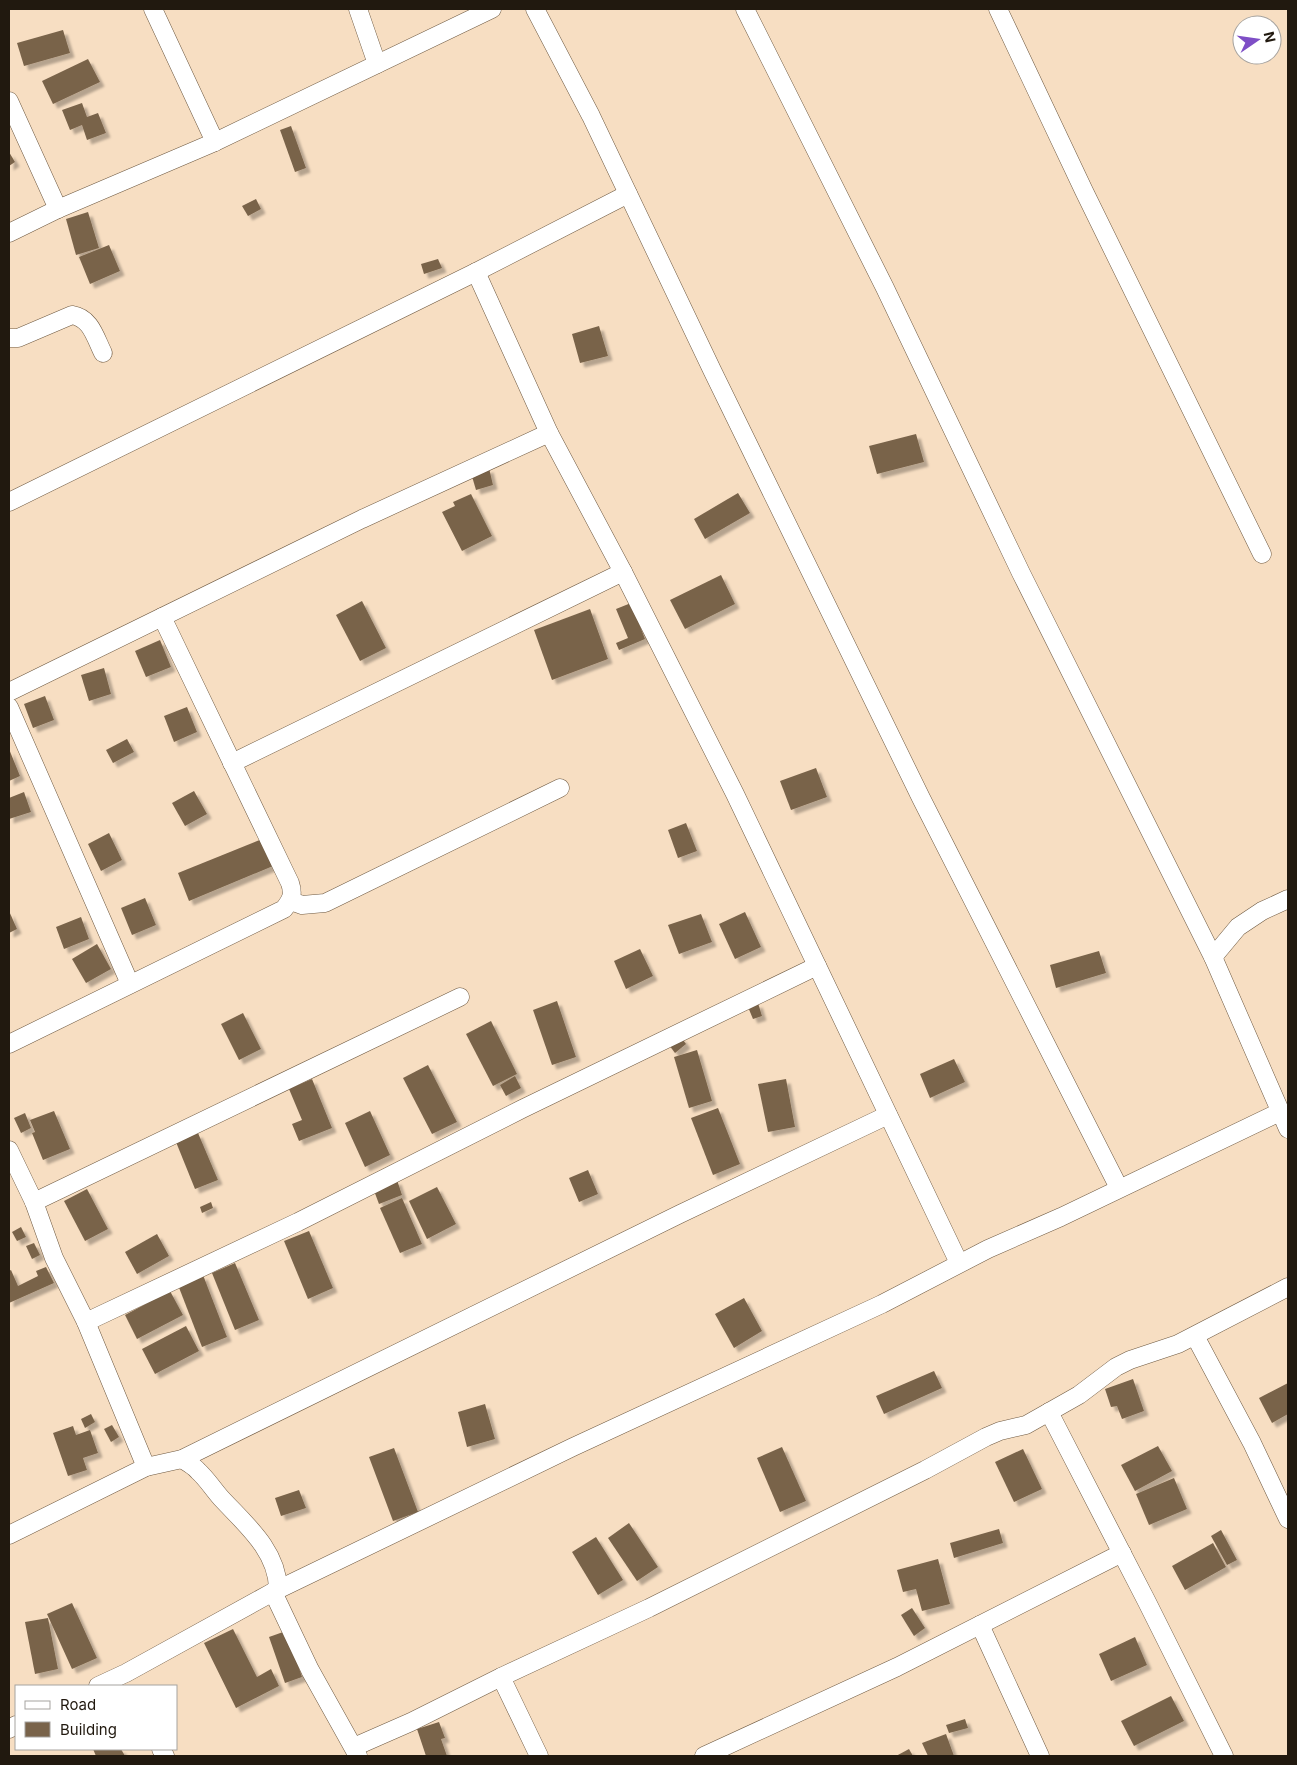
<svg xmlns="http://www.w3.org/2000/svg" width="1297" height="1765" font-family="Inter,sans-serif">
  <style>
    .building { fill: #79634a; filter: url(#shadow) }
    .lines { fill: none; stroke-linecap: round; stroke-linejoin: round }
    .street-casing { stroke: #6e5941; stroke-width: 19 }
    .street { stroke: #fff; stroke-width: 18 }
  </style>
  <defs>
    <filter id="shadow"><feDropShadow dx="4.5" dy="4.5" stdDeviation="1" flood-color="#0004"/></filter>
  </defs>
  <rect width="100%" height="100%" fill="#f7dec2"/>
  <g class="building">
    <polygon points="63,30 70,53 24,66 17,43"/>
    <polygon points="88,59 100,82 53,104 42,81"/>
    <polygon points="82,103 87,117 98,113 106,133 87,140 82,125 70,130 62,110"/>
    <polygon points="291,126 306,168 295,172 280,130"/>
    <polygon points="9,152 15,162 9,166"/>
    <polygon points="256,199 261,209 248,216 242,206"/>
    <polygon points="88,212 99,248 76,255 66,219"/>
    <polygon points="109,245 120,271 90,284 79,257"/>
    <polygon points="438,259 442,268 424,274 421,264"/>
    <polygon points="599,326 608,356 580,363 572,334"/>
    <polygon points="916,434 924,462 877,474 869,446"/>
    <polygon points="489,468 493,485 476,490 471,473"/>
    <polygon points="738,493 750,513 705,539 694,519"/>
    <polygon points="471,494 492,536 462,551 442,512 455,506 453,502"/>
    <polygon points="721,575 735,604 685,629 670,600"/>
    <polygon points="362,601 386,648 360,661 336,615"/>
    <polygon points="631,603 645,639 619,650 616,643 628,638 616,609"/>
    <polygon points="590,609 608,659 552,680 534,630"/>
    <polygon points="160,640 171,667 146,677 135,651"/>
    <polygon points="104,668 111,694 89,701 81,675"/>
    <polygon points="45,696 54,720 33,728 24,704"/>
    <polygon points="187,707 197,732 174,742 164,716"/>
    <polygon points="127,739 134,752 113,763 106,750"/>
    <polygon points="9,749 20,776 9,781"/>
    <polygon points="816,768 827,797 791,810 780,781"/>
    <polygon points="194,791 207,814 185,826 172,803"/>
    <polygon points="24,792 31,812 9,819 9,798"/>
    <polygon points="686,823 697,851 678,858 668,830"/>
    <polygon points="109,833 122,860 101,871 88,844"/>
    <polygon points="262,839 273,866 189,901 178,873"/>
    <polygon points="145,898 156,925 132,935 121,908"/>
    <polygon points="9,911 17,929 9,933"/>
    <polygon points="745,912 761,947 735,959 719,924"/>
    <polygon points="701,914 712,942 679,954 668,925"/>
    <polygon points="81,917 89,939 64,949 56,927"/>
    <polygon points="97,944 111,969 86,983 72,959"/>
    <polygon points="640,949 653,976 626,989 614,961"/>
    <polygon points="1099,951 1106,973 1056,988 1050,965"/>
    <polygon points="557,1001 576,1057 552,1065 533,1010"/>
    <polygon points="758,1003 762,1016 753,1019 748,1007"/>
    <polygon points="243,1013 261,1049 239,1060 221,1024"/>
    <polygon points="491,1021 517,1074 493,1086 466,1034"/>
    <polygon points="681,1037 686,1044 675,1053 669,1045"/>
    <polygon points="697,1050 712,1101 689,1108 674,1057"/>
    <polygon points="954,1059 965,1082 930,1098 920,1074"/>
    <polygon points="428,1065 457,1122 432,1134 403,1078"/>
    <polygon points="515,1076 521,1088 506,1096 500,1085"/>
    <polygon points="312,1079 332,1128 299,1141 292,1124 302,1120 289,1089"/>
    <polygon points="786,1079 795,1127 768,1132 758,1084"/>
    <polygon points="718,1108 740,1164 713,1175 691,1118"/>
    <polygon points="54,1111 70,1149 43,1160 32,1133 35,1132 30,1120"/>
    <polygon points="370,1111 390,1155 365,1167 345,1123"/>
    <polygon points="25,1113 31,1128 21,1133 14,1118"/>
    <polygon points="198,1133 218,1180 195,1189 176,1142"/>
    <polygon points="588,1170 598,1194 579,1202 569,1178"/>
    <polygon points="397,1180 402,1195 379,1204 373,1188"/>
    <polygon points="437,1187 456,1224 427,1239 409,1201"/>
    <polygon points="87,1189 108,1229 85,1241 64,1201"/>
    <polygon points="402,1198 422,1244 400,1253 380,1208"/>
    <polygon points="211,1202 213,1208 202,1213 200,1207"/>
    <polygon points="21,1227 26,1237 17,1241 12,1232"/>
    <polygon points="309,1231 333,1288 308,1299 284,1241"/>
    <polygon points="157,1234 169,1256 137,1274 125,1252"/>
    <polygon points="34,1243 40,1255 32,1259 26,1246"/>
    <polygon points="235,1263 259,1320 235,1330 212,1273"/>
    <polygon points="46,1267 54,1283 9,1303 9,1271 11,1270 18,1286 38,1276 36,1271"/>
    <polygon points="203,1275 227,1337 202,1347 178,1285"/>
    <polygon points="170,1291 183,1315 137,1339 125,1315"/>
    <polygon points="744,1298 762,1331 734,1348 715,1314"/>
    <polygon points="186,1326 199,1351 155,1374 142,1349"/>
    <polygon points="934,1371 942,1388 884,1414 876,1396"/>
    <polygon points="1133,1379 1144,1411 1122,1419 1117,1406 1111,1407 1105,1389"/>
    <polygon points="1288,1383 1288,1414 1272,1423 1259,1398"/>
    <polygon points="485,1404 495,1439 467,1447 458,1412"/>
    <polygon points="91,1414 95,1422 85,1428 81,1419"/>
    <polygon points="112,1425 119,1437 111,1442 104,1429"/>
    <polygon points="73,1426 76,1435 90,1430 98,1453 83,1458 87,1470 68,1476 53,1433"/>
    <polygon points="1158,1446 1172,1471 1135,1491 1121,1465"/>
    <polygon points="782,1447 806,1501 780,1512 757,1458"/>
    <polygon points="394,1448 418,1512 393,1521 369,1457"/>
    <polygon points="1023,1449 1042,1489 1014,1502 995,1462"/>
    <polygon points="1174,1478 1187,1509 1149,1525 1136,1494"/>
    <polygon points="299,1490 306,1508 281,1516 275,1498"/>
    <polygon points="629,1523 658,1567 637,1581 608,1538"/>
    <polygon points="999,1529 1003,1543 954,1558 950,1543"/>
    <polygon points="1221,1530 1237,1560 1227,1565 1211,1536"/>
    <polygon points="596,1537 623,1580 598,1595 572,1552"/>
    <polygon points="1213,1543 1226,1567 1185,1590 1172,1566"/>
    <polygon points="938,1559 950,1604 922,1611 916,1589 903,1592 897,1570"/>
    <polygon points="72,1603 97,1658 72,1669 47,1614"/>
    <polygon points="912,1608 925,1628 914,1636 901,1615"/>
    <polygon points="48,1618 58,1669 35,1674 25,1622"/>
    <polygon points="233,1629 257,1677 271,1669 279,1686 236,1708 204,1643"/>
    <polygon points="286,1631 302,1677 285,1683 269,1637"/>
    <polygon points="1135,1637 1147,1665 1111,1681 1099,1654"/>
    <polygon points="1171,1696 1184,1721 1134,1746 1121,1721"/>
    <polygon points="965,1719 968,1728 949,1733 946,1725"/>
    <polygon points="439,1722 445,1738 441,1739 447,1756 426,1756 417,1729"/>
    <polygon points="946,1734 954,1756 928,1756 922,1743"/>
    <polygon points="93,1749 121,1749 125,1756 96,1756"/>
    <polygon points="909,1749 913,1756 896,1756"/>
  </g>
  <g class="lines">
    <g class="street-casing">
      <g id="street">
        <polyline points="153,9 215,142"/>
        <polyline points="358,9 377,64"/>
        <polyline points="535,9 591,116 712,370 921,798 1119,1188"/>
        <polyline points="745,9 885,288 1021,573 1213,957 1288,1129"/>
        <polyline points="998,9 1084,191 1262,554"/>
        <polyline points="9,101 58,209"/>
        <polyline points="9,233 58,209 215,142 492,9"/>
        <polyline points="476,272 549,433 623,572 735,794 959,1263"/>
        <path d="M9,338H18L72,315C91,318 95,337 103,353"/>
        <polyline points="9,502 476,272 628,194"/>
        <polyline points="9,692 362,519 549,433"/>
        <polyline points="9,707 130,984"/>
        <polyline points="232,763 623,572"/>
        <polyline points="291,901 302,905 325,903 560,788"/>
        <polyline points="1213,957 1238,927 1262,911 1288,899"/>
        <path d="M9,1044L284,909C291,900 294,895 290,883L162,617"/>
        <polyline points="9,1150 34,1202 54,1258 86,1322 146,1467"/>
        <polyline points="34,1202 460,997"/>
        <polyline points="86,1322 298,1222 522,1109 817,966"/>
        <polyline points="1195,1336 1252,1443 1288,1519"/>
        <polyline points="1049,1412 1147,1602 1224,1756"/>
        <path d="M182,1459C188,1463 194,1466 198,1471C207,1479 213,1489 221,1498C245,1524 277,1550 278,1588L273,1592L310,1670L358,1756"/>
        <polyline points="9,1535 146,1467 182,1459 680,1214 888,1115"/>
        <polyline points="980,1625 1040,1756"/>
        <polyline points="501,1677 539,1756"/>
        <polyline points="98,1686 126,1673 273,1592 573,1447 882,1304 988,1249 1061,1217 1280,1112"/>
        <polyline points="9,1729 16,1725"/>
        <polyline points="354,1747 411,1722 501,1677 649,1608 925,1470 986,1437 1000,1431 1026,1425 1079,1395 1116,1367 1130,1360 1178,1344 1288,1287"/>
        <polyline points="161,1749 165,1756"/>
        <polyline points="704,1756 897,1667 1122,1553"/>
      </g>
    </g>
    <use href="#street" class="street"/>
  </g>
  <rect width="1297" height="1765" fill="none" stroke="#21190f" stroke-width="20"/>
  <rect x="15" y="1685" width="162" height="65" fill="#ffffff" stroke="#a6a39f"/>
  <rect x="25" y="1701" width="25" height="8" fill="#ffffff" stroke="#a6a39f"/>
  <text x="60" y="1710" font-size="15" fill="#21190f">Road</text>
  <rect x="25" y="1722" width="25" height="15" fill="#79634a" stroke="#a6a39f"/>
  <text x="60" y="1735" font-size="15" fill="#21190f">Building</text>
  <g transform="translate(1257 40) rotate(77)"><circle r="24" fill="#ffffff" stroke="#a6a39f"/>
  <path d="M0-4L9 19L0 12L-9 19Z" fill="#7e4ec6"/>
  <text y="-8" font-size="14" font-weight="bold" text-anchor="middle" fill="#21190f">N</text>
  </g>
</svg>
